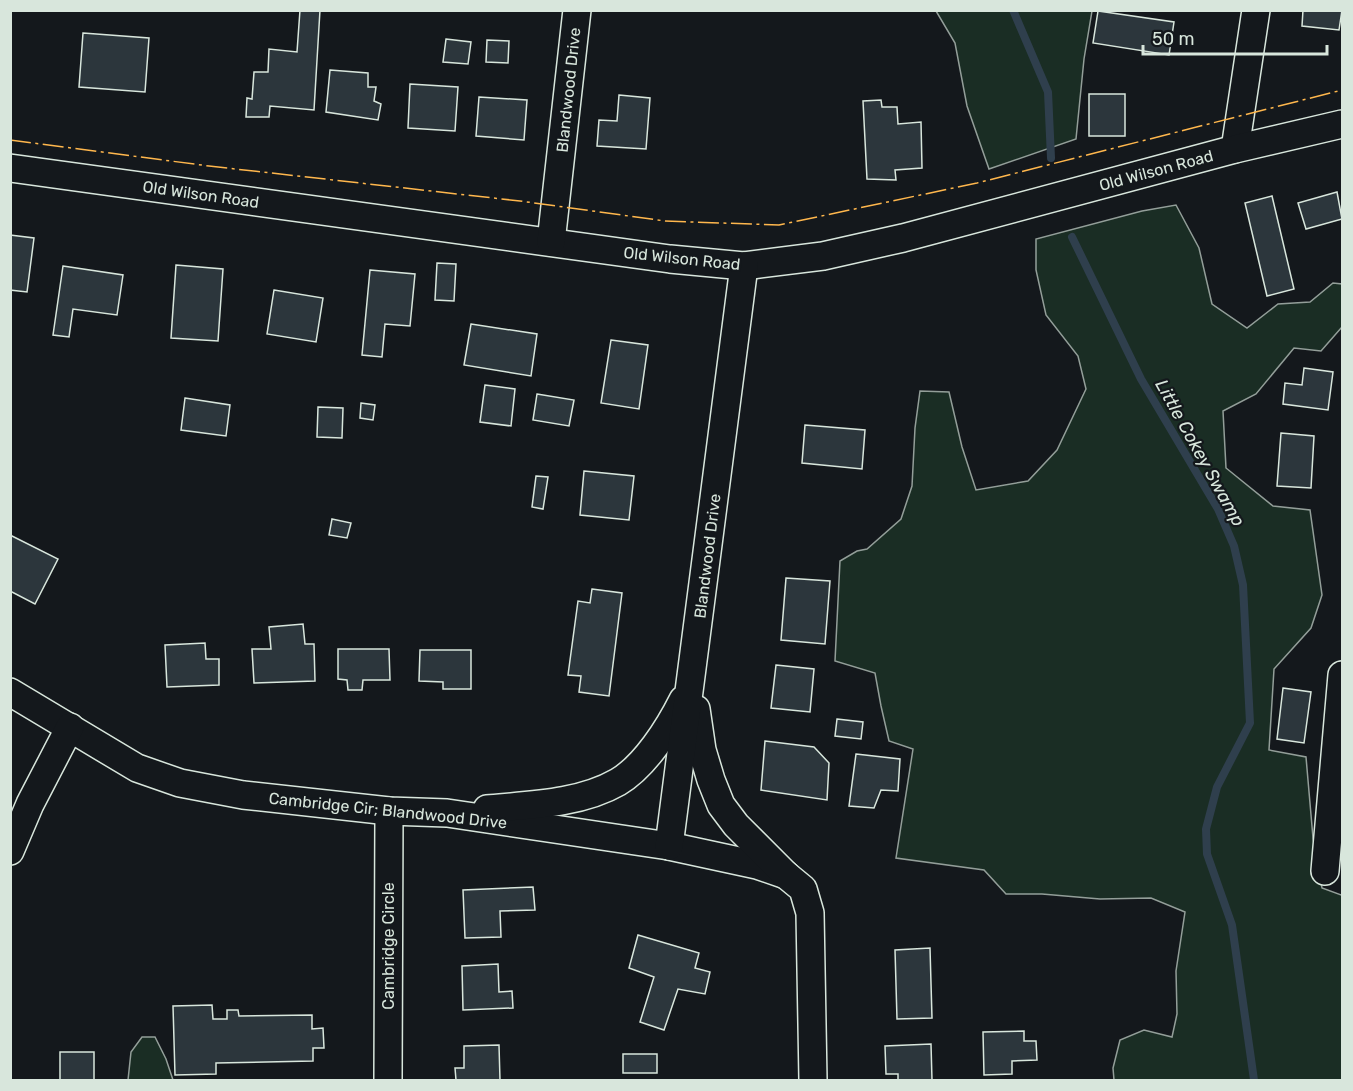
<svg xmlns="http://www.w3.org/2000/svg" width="1353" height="1091" font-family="Rubik,sans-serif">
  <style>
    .green { fill: #1a2d24; stroke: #939e99; stroke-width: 1.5 }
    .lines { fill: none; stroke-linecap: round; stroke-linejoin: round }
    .stream { stroke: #2f3f4d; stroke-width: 8 }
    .building { fill: #2c363c; stroke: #d8e6dc; stroke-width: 1.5 }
    .minor-casing { stroke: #d8e6dc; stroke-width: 30 }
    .minor { stroke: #14181c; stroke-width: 27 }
    .power { stroke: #ffb74d; stroke-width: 1.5; stroke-dasharray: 21 4.5 3 4.5; stroke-linecap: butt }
    .labels { text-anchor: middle; stroke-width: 4.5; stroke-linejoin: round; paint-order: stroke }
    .street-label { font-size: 16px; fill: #d8e6dc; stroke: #14181c }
    .water-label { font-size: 18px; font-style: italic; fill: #d8e6dc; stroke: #14181c }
  </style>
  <rect width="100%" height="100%" fill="#14181c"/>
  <g class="green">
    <polygon points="936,11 1092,11 1084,59 1076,139 989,169 967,106 955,43"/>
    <polygon points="1176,205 1199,248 1212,304 1247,328 1278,304 1310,302 1333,283 1342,284 1342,327 1321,351 1294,348 1256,394 1223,411 1226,468 1273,506 1310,510 1322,595 1311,628 1274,669 1269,750 1306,757 1313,838 1322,888 1341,895 1342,894 1342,1080 1114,1080 1113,1068 1120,1040 1144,1030 1172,1037 1177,1014 1176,971 1185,912 1151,898 1100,899 1042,894 1006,894 984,870 896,858 913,749 889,741 881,706 875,673 835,661 840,561 857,551 867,549 901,519 912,486 915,428 920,391 949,392 962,447 976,490 1028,481 1057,450 1086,389 1078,356 1046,315 1036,270 1036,239 1142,211"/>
    <polygon points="142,1037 155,1037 166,1059 173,1080 128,1080 131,1052"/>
  </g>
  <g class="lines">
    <g class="stream">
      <polyline points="1013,10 1048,92 1051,158"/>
      <polyline points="1072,237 1141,379 1218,509 1234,546 1243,585 1250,723 1217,787 1206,829 1207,854 1232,925 1254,1080"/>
    </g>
  </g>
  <g class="building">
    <polygon points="300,10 320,10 314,110 270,106 269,117 246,117 247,98 252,99 254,72 268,72 269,49 297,52"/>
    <polygon points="1303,10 1342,10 1339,30 1302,26"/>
    <polygon points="1098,11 1174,22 1169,55 1093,43"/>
    <polygon points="83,33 149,38 145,92 79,87"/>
    <polygon points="446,39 471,42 468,64 443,62"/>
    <polygon points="487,40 509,41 508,63 486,62"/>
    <polygon points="330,70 368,73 368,87 376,87 374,101 381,104 378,120 326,112"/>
    <polygon points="410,84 458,87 455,131 408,128"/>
    <rect x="1089" y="94" width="36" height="42"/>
    <polygon points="619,95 650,98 646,149 597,146 599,120 617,121"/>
    <polygon points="479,97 527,100 524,140 476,136"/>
    <polygon points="881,100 882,107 897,107 898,124 921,122 922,168 895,170 896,180 867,179 863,101"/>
    <polygon points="1337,192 1342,219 1306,229 1298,203"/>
    <polygon points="1272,196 1294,289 1267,296 1245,203"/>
    <polygon points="10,235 34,238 27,292 10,290"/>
    <polygon points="437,263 456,264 454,301 435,300"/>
    <polygon points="176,265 223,269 218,341 171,338"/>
    <polygon points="63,266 123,275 117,315 73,309 69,337 53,335"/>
    <polygon points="370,270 415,274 410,326 385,324 382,357 362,355"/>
    <polygon points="274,290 323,298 316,342 267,334"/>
    <polygon points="471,324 537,334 531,376 464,365"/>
    <polygon points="611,340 648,345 639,409 601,403"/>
    <polygon points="1304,368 1333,372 1328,410 1283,404 1285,383 1302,385"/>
    <polygon points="485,385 515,389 511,426 480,422"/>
    <polygon points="537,394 574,400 569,426 533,420"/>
    <polygon points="185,398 230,405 226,436 181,430"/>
    <polygon points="361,403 375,405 373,420 360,418"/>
    <polygon points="318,407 343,408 342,438 317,437"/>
    <polygon points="805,425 865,430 862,469 802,463"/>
    <polygon points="1281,433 1314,436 1311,488 1277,486"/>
    <polygon points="584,471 634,476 629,520 580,515"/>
    <polygon points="536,476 548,477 543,509 532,507"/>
    <polygon points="332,519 351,523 347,538 329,535"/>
    <polygon points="10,535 58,559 35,604 10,591"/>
    <polygon points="786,578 830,581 825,644 781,640"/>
    <polygon points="592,589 622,593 609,696 579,692 581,676 568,675 578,601 590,603"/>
    <polygon points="303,624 305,644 314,644 315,681 254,683 252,649 271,649 269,627"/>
    <polygon points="205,643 206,659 219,659 219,685 167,687 165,645"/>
    <polygon points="338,649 389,649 390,680 363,680 362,690 348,690 347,680 338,679"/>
    <polygon points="420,650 471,650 471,689 443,689 443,682 419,681"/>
    <polygon points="776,665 814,669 810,712 771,708"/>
    <polygon points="1283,688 1311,692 1304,743 1277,739"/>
    <polygon points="837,719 863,722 861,739 835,736"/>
    <polygon points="765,741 814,747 829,763 827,800 761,790"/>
    <polygon points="856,754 900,759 898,791 881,790 874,808 849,806"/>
    <polygon points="533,887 535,910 500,911 501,937 465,938 463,890"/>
    <polygon points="638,935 699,953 695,968 710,972 705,994 678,989 664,1030 640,1022 654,977 629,968"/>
    <polygon points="930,948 932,1018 897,1019 895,950"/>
    <polygon points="498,964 499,992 512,991 513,1008 463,1010 462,966"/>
    <polygon points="212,1005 213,1019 227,1019 227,1010 238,1010 239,1016 312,1015 312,1029 323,1028 324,1048 313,1048 313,1061 216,1063 216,1074 175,1075 173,1006"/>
    <polygon points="1024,1031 1024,1041 1036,1041 1037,1060 1012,1061 1012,1074 984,1075 983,1032"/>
    <polygon points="931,1044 932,1080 898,1080 898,1074 886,1074 885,1046"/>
    <polygon points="499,1045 500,1080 456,1080 455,1068 464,1068 464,1046"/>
    <rect x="60" y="1052" width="34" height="28"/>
    <rect x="623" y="1054" width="34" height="19"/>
  </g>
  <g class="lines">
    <g class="minor-casing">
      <g id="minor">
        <polyline points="1235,149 1256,10"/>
        <polyline points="10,168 670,259 744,266 823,256 903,238 1235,149 1342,124"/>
        <polyline points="551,242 577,10"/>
        <polyline points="10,692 137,768 180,783 243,795 389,811 447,813 669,846 757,865 786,875"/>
        <polyline points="696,709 702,750 711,780 721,805 736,825 786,875 803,889 810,913 813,1080"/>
        <path d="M487,809C529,805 580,804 618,782C645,766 669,728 683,700"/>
        <polyline points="669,846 744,266"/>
        <polyline points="10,851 30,804 70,727"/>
        <polyline points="1325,871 1342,675"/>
        <polyline points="388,1080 389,811"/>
      </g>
    </g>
    <use href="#minor" class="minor"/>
    <polyline class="power" points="10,140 209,166 520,201 665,221 779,225 977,183 1342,90"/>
  </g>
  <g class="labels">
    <g class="street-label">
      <text transform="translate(568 90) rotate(-84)" y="6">Blandwood Drive</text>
      <text transform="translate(1156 170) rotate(-15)" y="6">Old Wilson Road</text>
      <text transform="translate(201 194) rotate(8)" y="6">Old Wilson Road</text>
      <text transform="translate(682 258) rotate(6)" y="6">Old Wilson Road</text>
      <text transform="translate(707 556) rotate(-83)" y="6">Blandwood Drive</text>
      <text transform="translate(388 810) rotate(6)" y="6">Cambridge Cir; Blandwood Drive</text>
      <text transform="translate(388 946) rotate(-90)" y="6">Cambridge Circle</text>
    </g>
    <g class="water-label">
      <text transform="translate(1200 453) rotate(61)" y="6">Little Cokey Swamp</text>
    </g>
  </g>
  <rect width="1353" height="1091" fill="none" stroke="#d8e6dc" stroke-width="24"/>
  <path d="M1143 45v9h184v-9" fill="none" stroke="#d8e6dc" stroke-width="3"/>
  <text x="1152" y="45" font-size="18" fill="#d8e6dc" stroke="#14181c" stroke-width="4.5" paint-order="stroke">50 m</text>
</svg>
